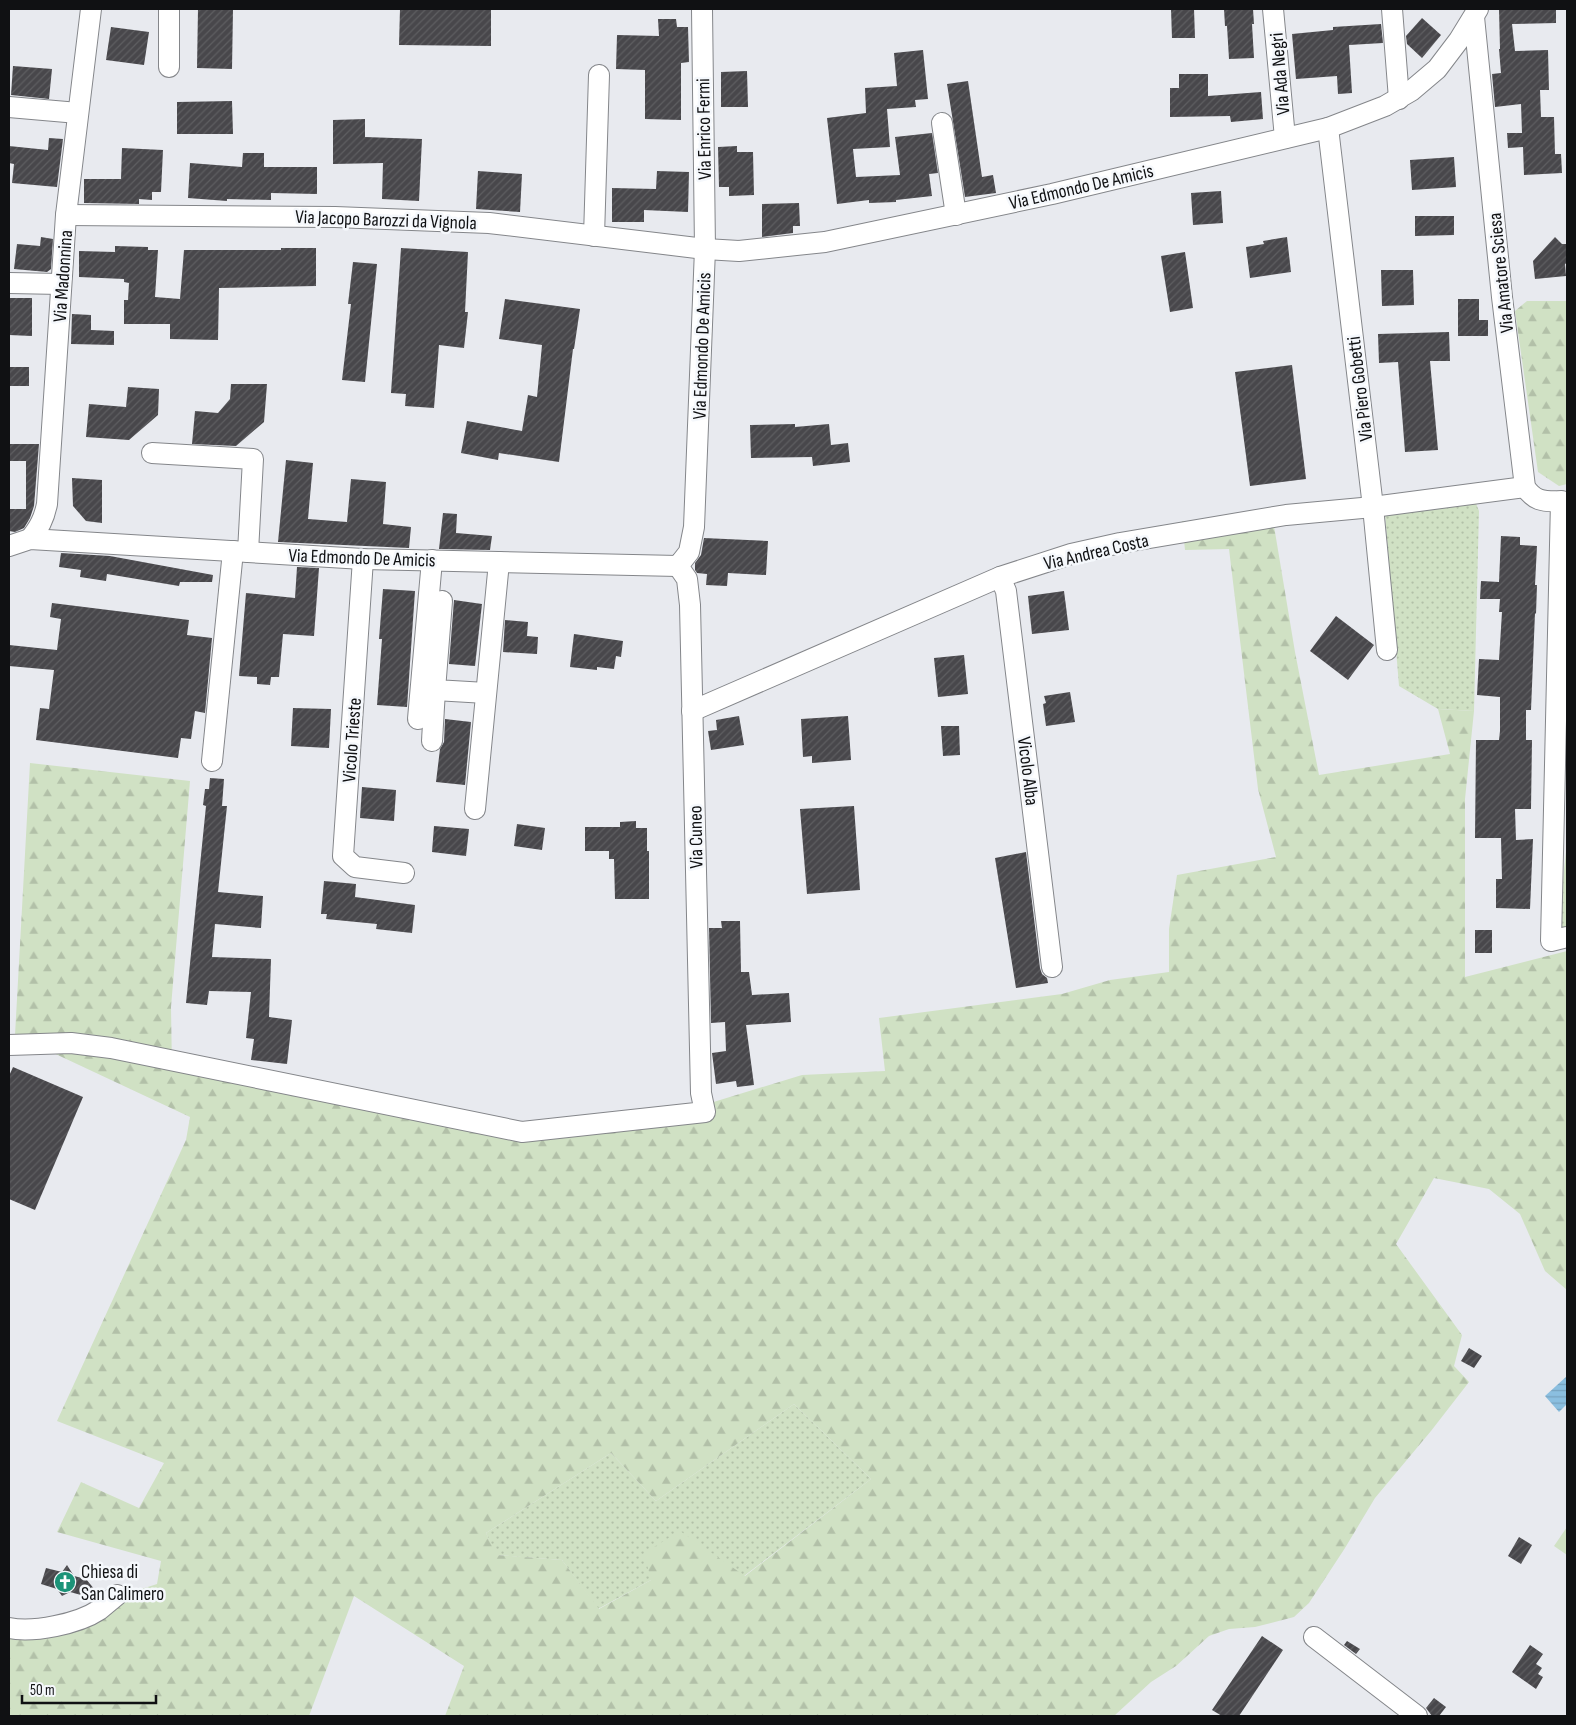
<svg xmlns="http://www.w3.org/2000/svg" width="1576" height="1725" font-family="'Sofia Sans Condensed',sans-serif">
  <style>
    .grass { fill: url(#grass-dots) }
    .forest { fill: url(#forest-firs); fill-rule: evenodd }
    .garden { fill: #d0e1c4 }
    .water { fill: url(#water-rules) }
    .building { fill: url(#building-hatch) }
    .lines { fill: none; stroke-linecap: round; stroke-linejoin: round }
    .minor-casing { stroke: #84868a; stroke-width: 22 }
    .minor { stroke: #fff; stroke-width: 20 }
    .labels { text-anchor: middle; stroke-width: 5; stroke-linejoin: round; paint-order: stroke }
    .street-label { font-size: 19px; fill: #101113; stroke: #f5f8fc }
    .poi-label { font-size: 19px; fill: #101113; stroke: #f5f8fc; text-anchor: start }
  </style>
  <defs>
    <pattern id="grass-dots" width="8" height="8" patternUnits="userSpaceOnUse" patternTransform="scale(1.25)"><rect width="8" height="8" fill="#d0e1c4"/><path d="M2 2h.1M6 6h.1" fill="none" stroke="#b2c0a8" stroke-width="1.8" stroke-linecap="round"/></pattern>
    <pattern id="forest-firs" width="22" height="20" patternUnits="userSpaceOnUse" patternTransform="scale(1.25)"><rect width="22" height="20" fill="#d0e1c4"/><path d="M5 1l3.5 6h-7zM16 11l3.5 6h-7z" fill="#b2c0a8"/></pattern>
    <pattern id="water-rules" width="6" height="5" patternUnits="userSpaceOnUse" patternTransform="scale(1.25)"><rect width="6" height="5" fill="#8bbfe0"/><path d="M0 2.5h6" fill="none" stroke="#77a3bf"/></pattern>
    <pattern id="building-hatch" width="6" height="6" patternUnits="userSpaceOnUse" patternTransform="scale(1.25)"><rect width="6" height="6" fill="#48474b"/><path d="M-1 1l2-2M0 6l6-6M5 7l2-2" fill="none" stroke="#5e5e61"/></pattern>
  </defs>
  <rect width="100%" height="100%" fill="#e8eaef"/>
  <g class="grass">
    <polygon points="1473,496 1479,511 1474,711 1438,709 1399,686 1385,514"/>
    <polygon points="1567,842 1567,927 1558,928"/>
    <polygon points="794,1404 871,1479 744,1576 651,1580 598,1609 562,1560 496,1555 486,1533 611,1453 656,1501"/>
  </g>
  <g class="forest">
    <polygon points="1527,301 1567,301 1567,484 1559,486 1538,472 1515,311"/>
    <path d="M1273,520L1295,652L1319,775L1450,754L1438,709L1474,711L1465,799V977L1567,951V1290L1545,1271L1520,1214L1489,1189L1434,1178L1396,1244L1462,1335L1454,1366L1469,1382L1431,1431L1375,1498L1345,1548L1309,1603L1294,1617L1255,1627L1229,1629L1209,1636L1176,1666L1151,1682L1114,1716H445L464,1666L354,1596L309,1716H9V1618L27,1626L157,1584L161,1561L57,1532L81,1482L139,1508L164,1463L57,1421L186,1140L190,1117L15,1035L30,763L190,781L171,1007L172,1070L420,1118L510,1140L548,1139L694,1108L802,1075L885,1071L879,1018L1062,994L1110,980L1169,972V929L1177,875L1276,857L1258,789L1229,549L1185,550L1182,521ZM794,1404L871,1479L745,1576L680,1531L644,1553L651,1580L599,1609L562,1560L497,1555L486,1533L611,1453L656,1501Z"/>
  </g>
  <polygon class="garden" points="1567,1527 1567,1555 1554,1546"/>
  <polygon class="water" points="1567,1376 1567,1404 1559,1412 1545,1396"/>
  <g class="building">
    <polygon points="198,9 233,9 232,69 197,68"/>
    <polygon points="400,9 491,9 491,46 399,45"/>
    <polygon points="1171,9 1194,9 1195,38 1172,38"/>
    <polygon points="1224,9 1253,9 1254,24 1252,24 1254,58 1229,59 1227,26 1225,26"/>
    <polygon points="1499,9 1556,9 1556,23 1512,24 1515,51 1548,50 1549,90 1540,90 1541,117 1554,117 1555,154 1561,154 1562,173 1524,175 1523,147 1508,148 1507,133 1522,133 1521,104 1495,107 1492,74 1501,73 1499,49 1500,49"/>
    <polygon points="1422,18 1441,35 1422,58 1407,44 1406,36"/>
    <polygon points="658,19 676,19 677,27 688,27 689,62 681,63 681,120 645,119 645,70 616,69 617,35 659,36"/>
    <polygon points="1381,24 1383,43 1349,45 1352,93 1338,94 1337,76 1296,79 1292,34 1333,30 1333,27"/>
    <polygon points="111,27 149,32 144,65 106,60"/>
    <polygon points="923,50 928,99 915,100 916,107 887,109 890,147 853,149 856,177 900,175 895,137 932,133 938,173 929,174 932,196 896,200 896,202 869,203 869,200 837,204 827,118 866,113 865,88 897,86 894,53"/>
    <polygon points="13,66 52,69 49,99 11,95"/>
    <polygon points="747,71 748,107 721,107 721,72"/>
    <polygon points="1179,74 1208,74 1208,96 1261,92 1263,119 1231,122 1230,116 1170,117 1170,88 1179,88"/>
    <polygon points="968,81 982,177 993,175 996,193 965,197 947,84"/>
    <polygon points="232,101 233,134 177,134 177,102"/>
    <polygon points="365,119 365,137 422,139 419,201 382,199 383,163 333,164 333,120"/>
    <polygon points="49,138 63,139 57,187 12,183 14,164 9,163 9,146 48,150"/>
    <polygon points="737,146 737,152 753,152 754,195 729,196 729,187 719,187 718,147"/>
    <polygon points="122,148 163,150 161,192 152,192 152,200 139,199 139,204 84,203 84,179 121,179"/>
    <polygon points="243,153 264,153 264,167 317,167 317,194 271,193 271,200 227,199 227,201 188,198 190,163 242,167"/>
    <polygon points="1454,157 1456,187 1412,190 1410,160"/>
    <polygon points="478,171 522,174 520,212 476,209"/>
    <polygon points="657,171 689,172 688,212 644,210 644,222 612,222 612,188 656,189"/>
    <polygon points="1221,191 1223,223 1193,225 1191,193"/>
    <polygon points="799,203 800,226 793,226 793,233 762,237 762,204"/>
    <polygon points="1415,216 1454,216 1454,235 1415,236"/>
    <polygon points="41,237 53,239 51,269 47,272 14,269 17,244 40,246"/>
    <polygon points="1287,237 1291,272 1250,278 1246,247 1264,244 1263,241"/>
    <polygon points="1555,237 1562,244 1567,244 1567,263 1565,264 1566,276 1535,279 1533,261"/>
    <polygon points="115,246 148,247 148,250 158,250 155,297 180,299 184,250 281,250 281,248 316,248 316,286 219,288 218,340 170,339 170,324 124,324 124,300 128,300 129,283 124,282 124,279 79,277 79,251 115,252"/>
    <polygon points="401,248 468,252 465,312 468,312 464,348 439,345 434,408 405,406 406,394 391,393"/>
    <polygon points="1185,252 1193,308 1170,312 1161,256"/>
    <polygon points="353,262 377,264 365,382 342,380 351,304 348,304"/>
    <polygon points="1381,270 1413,270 1414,305 1382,306"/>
    <polygon points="9,298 32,298 32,336 9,335"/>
    <polygon points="505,299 580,309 574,349 573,349 559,462 499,453 498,460 461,453 467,421 522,431 528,395 537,397 542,345 499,339"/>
    <polygon points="1458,299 1479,299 1479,320 1488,320 1488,336 1458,336"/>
    <polygon points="72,314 91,315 91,330 114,331 114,345 71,344"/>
    <polygon points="1449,332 1450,361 1430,361 1438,450 1405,452 1398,362 1379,363 1378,334"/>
    <polygon points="1292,365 1306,479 1250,486 1235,372"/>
    <rect x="9" y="367" width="20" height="19"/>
    <polygon points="231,384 267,384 264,422 236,446 192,444 195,411 218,413 230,399"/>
    <polygon points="128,387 159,389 158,415 129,440 86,437 89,404 126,407"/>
    <polygon points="795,424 795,427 829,424 831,445 848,443 850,462 813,466 812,457 751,458 750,425"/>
    <polygon points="9,444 39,444 34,506 30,518 24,528 15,532 9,531 9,509 26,509 26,461 9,461"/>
    <polygon points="286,460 313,463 308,519 347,522 351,479 386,482 383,524 411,527 409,548 278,542"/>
    <polygon points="72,478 102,480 102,523 86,521 73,506"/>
    <polygon points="443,513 457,514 456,533 492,536 490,550 439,549"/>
    <polygon points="1501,536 1520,537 1520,545 1537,546 1535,585 1537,585 1536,614 1535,613 1531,710 1526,710 1526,740 1532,740 1531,809 1515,809 1516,840 1533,839 1530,909 1496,908 1496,879 1502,879 1501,838 1475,838 1476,740 1499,740 1500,731 1500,697 1477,695 1479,659 1499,660 1502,612 1499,612 1500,599 1480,599 1481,581 1499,582"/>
    <polygon points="704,538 768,541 766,575 728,573 727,586 706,585 707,574 697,573 695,570 695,563 701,555"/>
    <polygon points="61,553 110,556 213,575 212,582 180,582 179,586 107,574 106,581 80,577 81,570 59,567"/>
    <polygon points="297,567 319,568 314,636 283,634 279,677 271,677 270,685 257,684 257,677 239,676 246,593 295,598"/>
    <polygon points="383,589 415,591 407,707 377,705 382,639 379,639"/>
    <polygon points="1064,591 1069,630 1032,634 1028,596"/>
    <polygon points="454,600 482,604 475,666 449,664"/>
    <polygon points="52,603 189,620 187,635 212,638 205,713 195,711 191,739 181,738 178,758 36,740 40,708 49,709 54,670 9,666 9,645 57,650 61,619 50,617"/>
    <polygon points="1336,616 1374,645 1348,680 1310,651"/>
    <polygon points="505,620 528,622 527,636 538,637 537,654 503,652"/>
    <polygon points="574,634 623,641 621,657 616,656 614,669 597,667 597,670 570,667"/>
    <polygon points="964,655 968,694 938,697 934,658"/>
    <polygon points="1070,692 1075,722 1046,726 1043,704 1046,703 1044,696"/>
    <polygon points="293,708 331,709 329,748 291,746"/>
    <polygon points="739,716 744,745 711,750 708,731 717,730 716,720"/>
    <polygon points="848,716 851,760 812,763 812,756 803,757 801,719"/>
    <polygon points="445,719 471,722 465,785 436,782 440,749 444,742"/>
    <polygon points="941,726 959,726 960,755 943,756"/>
    <polygon points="210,778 224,779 222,806 227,806 218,892 263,896 261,928 215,924 212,957 271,959 269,1017 292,1020 287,1064 251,1060 254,1039 246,1038 251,992 209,991 207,1005 186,1003 206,806 203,805 205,789 209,789"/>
    <polygon points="362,787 396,790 394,821 360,818"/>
    <polygon points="854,806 860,890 807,894 800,809"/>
    <polygon points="636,821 636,828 647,828 647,851 649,851 649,899 615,899 614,859 609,859 609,851 585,851 585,827 620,827 620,822"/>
    <polygon points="517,824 545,828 542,850 514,846"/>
    <polygon points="434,826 469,829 466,856 432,852"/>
    <polygon points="1026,852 1040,968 1042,974 1047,978 1048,983 1016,988 995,858"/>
    <polygon points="324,881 356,884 355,897 415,905 412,933 376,929 377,924 326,919 327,914 321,914"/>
    <polygon points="721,921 740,921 741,972 749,972 752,995 789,993 791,1022 746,1025 754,1085 737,1087 736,1081 716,1084 712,1053 726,1051 725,1022 711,1023 709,928 722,928"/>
    <rect x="1475" y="930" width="17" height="23"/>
    <polygon points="13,1067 83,1097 35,1210 9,1199 9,1076"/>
    <polygon points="1469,1348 1482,1356 1474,1368 1461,1361"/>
    <polygon points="1519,1537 1532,1545 1521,1564 1508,1556"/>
    <polygon points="67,1565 74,1576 86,1579 95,1590 81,1595 70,1592 62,1596 57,1589 41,1584 46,1568 62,1572"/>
    <polygon points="1262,1636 1283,1650 1239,1716 1222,1716 1212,1710"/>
    <polygon points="1347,1641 1360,1649 1356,1654 1344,1645"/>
    <polygon points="1530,1645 1543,1654 1536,1664 1542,1668 1538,1674 1543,1677 1536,1689 1512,1672"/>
    <polygon points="1434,1698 1446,1707 1439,1716 1432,1716 1426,1708"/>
  </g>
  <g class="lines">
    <g class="minor-casing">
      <g id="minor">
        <polyline points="1273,9 1285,138"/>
        <polyline points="1392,9 1399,99"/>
        <path d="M1474,17L1502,297L1525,487C1537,505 1548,500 1567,502"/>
        <polyline points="169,67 169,9"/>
        <polyline points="9,107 78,113"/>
        <polyline points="942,123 956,215"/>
        <polyline points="1328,128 1373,507 1387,650"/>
        <polyline points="66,215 335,217 489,223 705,249 739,251 825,242 1052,194 1328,128 1385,106 1411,91 1437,69 1459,40 1478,9"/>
        <polyline points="594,236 599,75"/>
        <polyline points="9,283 61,284"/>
        <polyline points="152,453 253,459 248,552"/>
        <polyline points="1561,501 1551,941 1567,937"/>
        <path d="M30,539C39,528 44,519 47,504L66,215L91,9"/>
        <polyline points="9,546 30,539 363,559 678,566 689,552 694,527 705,249 702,9"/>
        <polyline points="363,559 343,856 355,867 404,873"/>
        <polyline points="1000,577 1006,591 1052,967"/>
        <polyline points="442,601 435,690 486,693"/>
        <polyline points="692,711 1000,577 1071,554 1120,543 1286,515 1373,507 1525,487"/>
        <polyline points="418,719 432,560"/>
        <polyline points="432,741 435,690"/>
        <polyline points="212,761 233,551"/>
        <polyline points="475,809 499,562"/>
        <polyline points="9,1045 71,1043 111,1048 522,1132 705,1112 701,1093 690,605 687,579 678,566"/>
        <path d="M9,1628C33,1633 78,1624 99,1610C105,1605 111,1600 117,1595"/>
        <polyline points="1314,1637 1417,1716"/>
      </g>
    </g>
    <use href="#minor" class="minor"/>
  </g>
  <defs>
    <g id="church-disc" transform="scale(1.125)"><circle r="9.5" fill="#1c9378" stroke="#f5f8fc"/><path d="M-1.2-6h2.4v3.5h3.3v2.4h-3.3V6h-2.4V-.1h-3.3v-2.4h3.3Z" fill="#fff"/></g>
  </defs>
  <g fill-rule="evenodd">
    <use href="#church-disc" x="65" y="1582"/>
  </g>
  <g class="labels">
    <g class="street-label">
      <text transform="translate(1279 74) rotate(-95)" y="7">Via Ada Negri</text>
      <text transform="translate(703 129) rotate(-91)" y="7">Via Enrico Fermi</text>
      <text transform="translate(1081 186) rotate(-13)" y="7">Via Edmondo De Amicis</text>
      <text transform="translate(386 219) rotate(2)" y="7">Via Jacopo Barozzi da Vignola</text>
      <text transform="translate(1500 273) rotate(-96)" y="7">Via Amatore Sciesa</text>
      <text transform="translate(62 276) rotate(-86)" y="7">Via Madonnina</text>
      <text transform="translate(701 346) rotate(-88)" y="7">Via Edmondo De Amicis</text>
      <text transform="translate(1359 389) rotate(-97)" y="7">Via Piero Gobetti</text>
      <text transform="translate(1096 551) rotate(-13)" y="7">Via Andrea Costa</text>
      <text transform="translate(362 557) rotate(2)" y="7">Via Edmondo De Amicis</text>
      <text transform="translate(351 740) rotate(-86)" y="7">Vicolo Trieste</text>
      <text transform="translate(1029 771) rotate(83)" y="7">Vicolo Alba</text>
      <text transform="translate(695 837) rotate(-91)" y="7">Via Cuneo</text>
    </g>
    <g class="poi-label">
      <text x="81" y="1578">Chiesa di<tspan x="81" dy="22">San Calimero</tspan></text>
    </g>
  </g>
  <rect width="1576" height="1725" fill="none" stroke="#101113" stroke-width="20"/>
  <path d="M22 1695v8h134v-8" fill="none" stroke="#101113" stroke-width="2.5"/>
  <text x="30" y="1695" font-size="15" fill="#101113" stroke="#f5f8fc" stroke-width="4" paint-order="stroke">50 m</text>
</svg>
